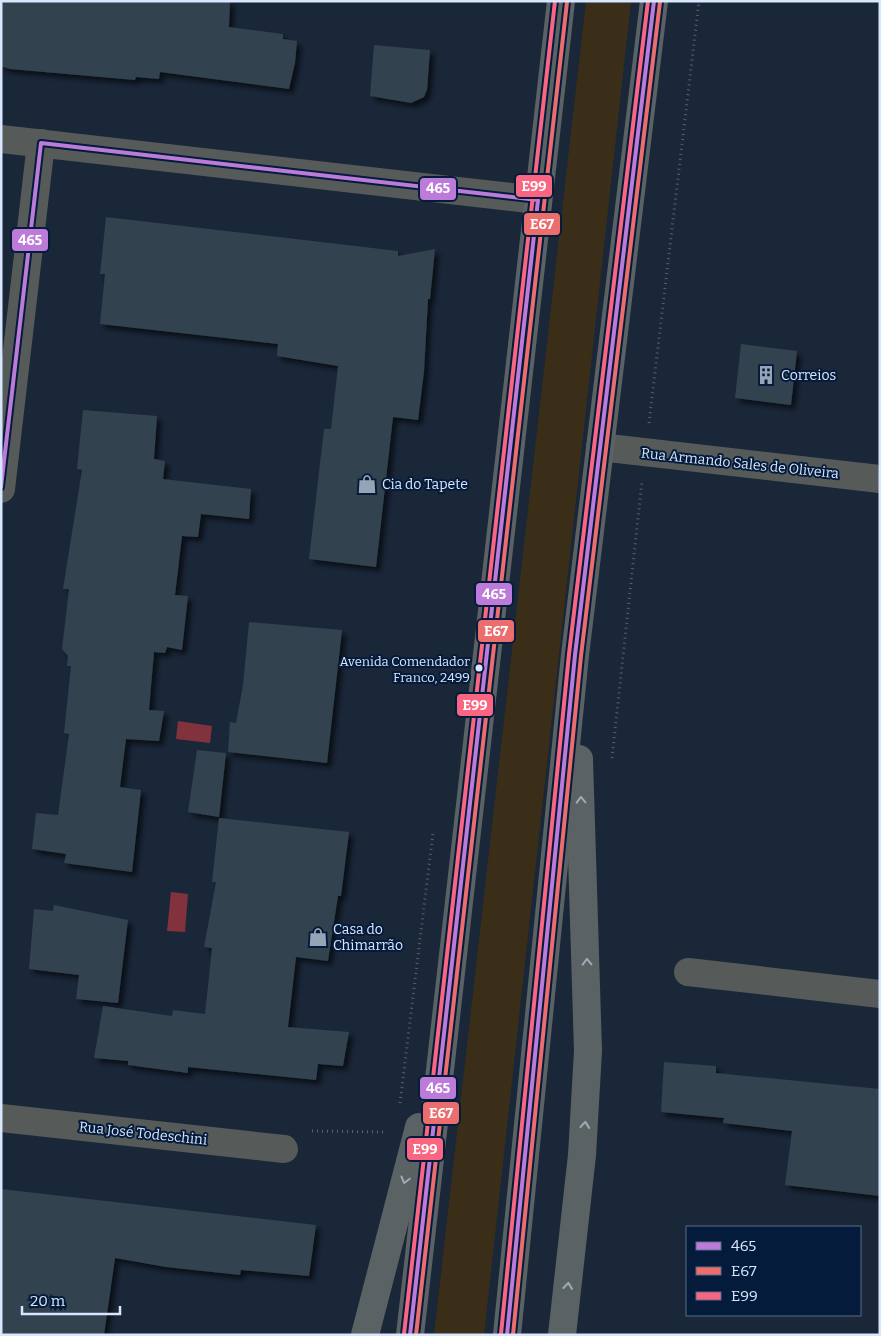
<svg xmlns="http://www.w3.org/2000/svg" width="881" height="1336" font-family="Bitter,serif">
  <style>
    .green { fill: #3b2e18 }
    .water { fill: #82323d }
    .building { fill: #32424f; filter: url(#shadow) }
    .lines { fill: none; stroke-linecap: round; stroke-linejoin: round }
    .path { stroke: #5b6164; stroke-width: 3; stroke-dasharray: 1 4; stroke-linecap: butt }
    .street { stroke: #565b59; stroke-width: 28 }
    .highway { stroke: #5a6264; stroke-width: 28 }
    .bus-1-casing { stroke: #041b3b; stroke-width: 8 }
    .bus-2-casing { stroke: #041b3b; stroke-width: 8 }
    .bus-3-casing { stroke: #041b3b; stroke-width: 8 }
    .bus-1 { stroke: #bd7bd9; stroke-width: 4 }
    .bus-2 { stroke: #ec6d6d; stroke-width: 4 }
    .bus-3 { stroke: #fa6682; stroke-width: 4 }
    .oneway { stroke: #9fabb8 }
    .bus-dot { fill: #d8e7fd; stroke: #041b3b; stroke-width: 2 }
    .labels { text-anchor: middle; stroke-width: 4; stroke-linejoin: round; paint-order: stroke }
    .bus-label { font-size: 13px; fill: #d8e7fd; stroke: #041b3b; text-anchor: end }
    .poi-label { font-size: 14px; fill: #d8e7fd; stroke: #041b3b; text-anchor: start }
    .street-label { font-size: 14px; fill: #d8e7fd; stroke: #041b3b }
    .line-badge { stroke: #041b3b; stroke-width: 2 }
    .badge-label { font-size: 14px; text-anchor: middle; font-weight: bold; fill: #fff }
  </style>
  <defs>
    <filter id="shadow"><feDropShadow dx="4.5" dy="4.5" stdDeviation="2.5" flood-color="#0009"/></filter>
  </defs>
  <rect width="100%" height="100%" fill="#1a2739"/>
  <polygon class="green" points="586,1 631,1 484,1335 434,1335"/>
  <g class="water">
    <polygon points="178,721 212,726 210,743 176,739"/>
    <polygon points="171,892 188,894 185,932 167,931"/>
  </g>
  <g class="building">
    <polygon points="1,1 230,1 229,27 283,34 283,39 297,41 295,63 289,89 160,72 159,79 136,77 135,80 10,69 1,66"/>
    <polygon points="374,45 430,50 427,90 424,97 411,103 370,96"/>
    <polygon points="106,217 398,251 398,256 435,249 430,299 428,299 424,372 418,420 393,417 376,567 309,559 324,429 331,429 338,366 277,356 278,344 100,324 105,274 100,274"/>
    <polygon points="741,344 797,351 791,405 735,398"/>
    <polygon points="83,410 157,416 154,459 165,461 163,479 251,489 249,519 201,514 198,537 182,536 175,595 188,596 182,650 167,647 165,653 154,652 149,710 164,711 159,741 126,739 120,787 141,790 132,872 64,863 66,854 32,849 36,813 58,815 69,734 64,733 71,666 67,666 68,656 62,649 69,589 63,589 82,470 77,469"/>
    <polygon points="249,622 342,630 327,763 228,752 230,722 236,723 243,685"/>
    <polygon points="197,750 226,753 219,817 188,812"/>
    <polygon points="219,818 349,832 341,896 338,896 328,961 296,957 288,1027 349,1032 343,1066 318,1064 316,1080 188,1067 188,1073 128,1065 128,1061 94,1058 103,1006 172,1016 173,1010 205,1014 212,948 204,947 216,882 212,882"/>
    <polygon points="54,905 128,920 118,1003 76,999 79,975 29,969 34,909 53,911"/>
    <polygon points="664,1062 716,1066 716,1073 880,1089 880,1196 785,1185 792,1131 723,1123 724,1118 661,1112"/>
    <polygon points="1,1189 316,1225 309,1276 241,1270 240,1275 166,1267 115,1258 104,1335 1,1335"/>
  </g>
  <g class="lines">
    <g class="path">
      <polyline points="649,423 699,1"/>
      <polyline points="612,758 642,481"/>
      <polyline points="400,1103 433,833"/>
      <polyline points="312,1131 384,1132"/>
    </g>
    <g class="street">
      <polyline points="1,139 538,200"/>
      <polyline points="600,447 880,479"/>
      <polyline points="1,489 41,143"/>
      <polyline points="688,972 880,994"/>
      <polyline points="1,1118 284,1149"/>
    </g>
    <g class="highway">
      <polyline points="365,1335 419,1127"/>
      <polyline points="410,1335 561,1"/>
      <polyline points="507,1335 575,655 654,1"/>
      <polyline points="562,1335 582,1155 588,1051 579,759"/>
    </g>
    <g class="bus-1-casing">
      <g id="bus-1">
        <polyline points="1,487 41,143 538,200 410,1335"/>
        <polyline points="507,1335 575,655 654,1"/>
      </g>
    </g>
    <g class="bus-2-casing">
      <g id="bus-2">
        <polyline points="416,1335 567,2"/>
        <polyline points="513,1335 581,656 660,2"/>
      </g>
    </g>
    <g class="bus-3-casing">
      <g id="bus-3">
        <polyline points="404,1334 555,1"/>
        <polyline points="501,1334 569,654 648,1"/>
      </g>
    </g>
    <use href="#bus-1" class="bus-1"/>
    <use href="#bus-2" class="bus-2"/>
    <use href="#bus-3" class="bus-3"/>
  </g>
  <defs><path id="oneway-chevron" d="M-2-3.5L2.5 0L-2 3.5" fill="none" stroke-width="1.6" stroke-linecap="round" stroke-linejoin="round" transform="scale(1.25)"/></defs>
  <g class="oneway">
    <use href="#oneway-chevron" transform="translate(581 800) rotate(-92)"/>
    <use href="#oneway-chevron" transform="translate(587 962) rotate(-92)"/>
    <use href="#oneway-chevron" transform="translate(585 1125) rotate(-85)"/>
    <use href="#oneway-chevron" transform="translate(405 1180) rotate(105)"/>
    <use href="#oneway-chevron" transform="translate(568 1286) rotate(-84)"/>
  </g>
  <defs>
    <g id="building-bare" transform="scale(1.5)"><path d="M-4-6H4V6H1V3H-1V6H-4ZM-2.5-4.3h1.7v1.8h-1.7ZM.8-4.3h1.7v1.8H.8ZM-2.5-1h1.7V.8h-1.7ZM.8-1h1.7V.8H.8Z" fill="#96a4b8" stroke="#041b3b" stroke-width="2.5" paint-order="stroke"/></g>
    <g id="shop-bare" transform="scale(1.5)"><path d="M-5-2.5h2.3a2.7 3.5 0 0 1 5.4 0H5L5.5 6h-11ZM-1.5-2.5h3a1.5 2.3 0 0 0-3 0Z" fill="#96a4b8" stroke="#041b3b" stroke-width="2.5" paint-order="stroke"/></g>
  </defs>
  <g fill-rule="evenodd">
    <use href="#building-bare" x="766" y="375"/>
    <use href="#shop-bare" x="367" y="484"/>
    <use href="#shop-bare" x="318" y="937"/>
  </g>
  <circle class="bus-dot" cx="479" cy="668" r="4.5"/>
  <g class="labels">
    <g class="bus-label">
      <text x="470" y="666">Avenida Comendador<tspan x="470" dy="16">Franco, 2499</tspan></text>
    </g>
    <g class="poi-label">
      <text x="781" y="380">Correios</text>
      <text x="382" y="489">Cia do Tapete</text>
      <text x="333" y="934">Casa do<tspan x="333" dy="16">Chimarrão</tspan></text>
    </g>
    <g class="street-label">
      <text transform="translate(740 463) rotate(6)" y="5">Rua Armando Sales de Oliveira</text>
      <text transform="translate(143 1133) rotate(6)" y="5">Rua José Todeschini</text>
    </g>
  </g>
  <g class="line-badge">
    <rect x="515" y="174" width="38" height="24" rx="5" fill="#fa6682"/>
    <rect x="419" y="177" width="38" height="24" rx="5" fill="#bd7bd9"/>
    <rect x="523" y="212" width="38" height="24" rx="5" fill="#ec6d6d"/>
    <rect x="11" y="228" width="38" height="24" rx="5" fill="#bd7bd9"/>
    <rect x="475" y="582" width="38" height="24" rx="5" fill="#bd7bd9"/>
    <rect x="477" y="619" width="38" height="24" rx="5" fill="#ec6d6d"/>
    <rect x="456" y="693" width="38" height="24" rx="5" fill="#fa6682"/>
    <rect x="419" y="1076" width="38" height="24" rx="5" fill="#bd7bd9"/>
    <rect x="422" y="1101" width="38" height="24" rx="5" fill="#ec6d6d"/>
    <rect x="406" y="1137" width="38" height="24" rx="5" fill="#fa6682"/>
  </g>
  <g class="badge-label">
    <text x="534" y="191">E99</text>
    <text x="438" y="193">465</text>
    <text x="542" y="229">E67</text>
    <text x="30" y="245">465</text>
    <text x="494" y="599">465</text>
    <text x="496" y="636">E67</text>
    <text x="475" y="710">E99</text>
    <text x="438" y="1093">465</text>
    <text x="441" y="1118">E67</text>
    <text x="425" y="1154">E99</text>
  </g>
  <rect width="881" height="1336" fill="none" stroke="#d8e7fd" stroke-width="5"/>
  <rect x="686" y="1226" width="175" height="90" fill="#041b3b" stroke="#596d89"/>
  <rect x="696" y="1242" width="25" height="8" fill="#bd7bd9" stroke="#596d89"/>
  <text x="731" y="1251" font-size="15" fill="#d8e7fd">465</text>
  <rect x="696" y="1267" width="25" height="8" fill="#ec6d6d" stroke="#596d89"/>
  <text x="731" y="1276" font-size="15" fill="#d8e7fd">E67</text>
  <rect x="696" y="1292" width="25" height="8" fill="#fa6682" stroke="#596d89"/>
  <text x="731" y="1301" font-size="15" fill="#d8e7fd">E99</text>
  <path d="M22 1306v8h98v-8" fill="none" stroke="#d8e7fd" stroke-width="2.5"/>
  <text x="30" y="1306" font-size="15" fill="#d8e7fd" stroke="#041b3b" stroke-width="4" paint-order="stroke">20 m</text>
</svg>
